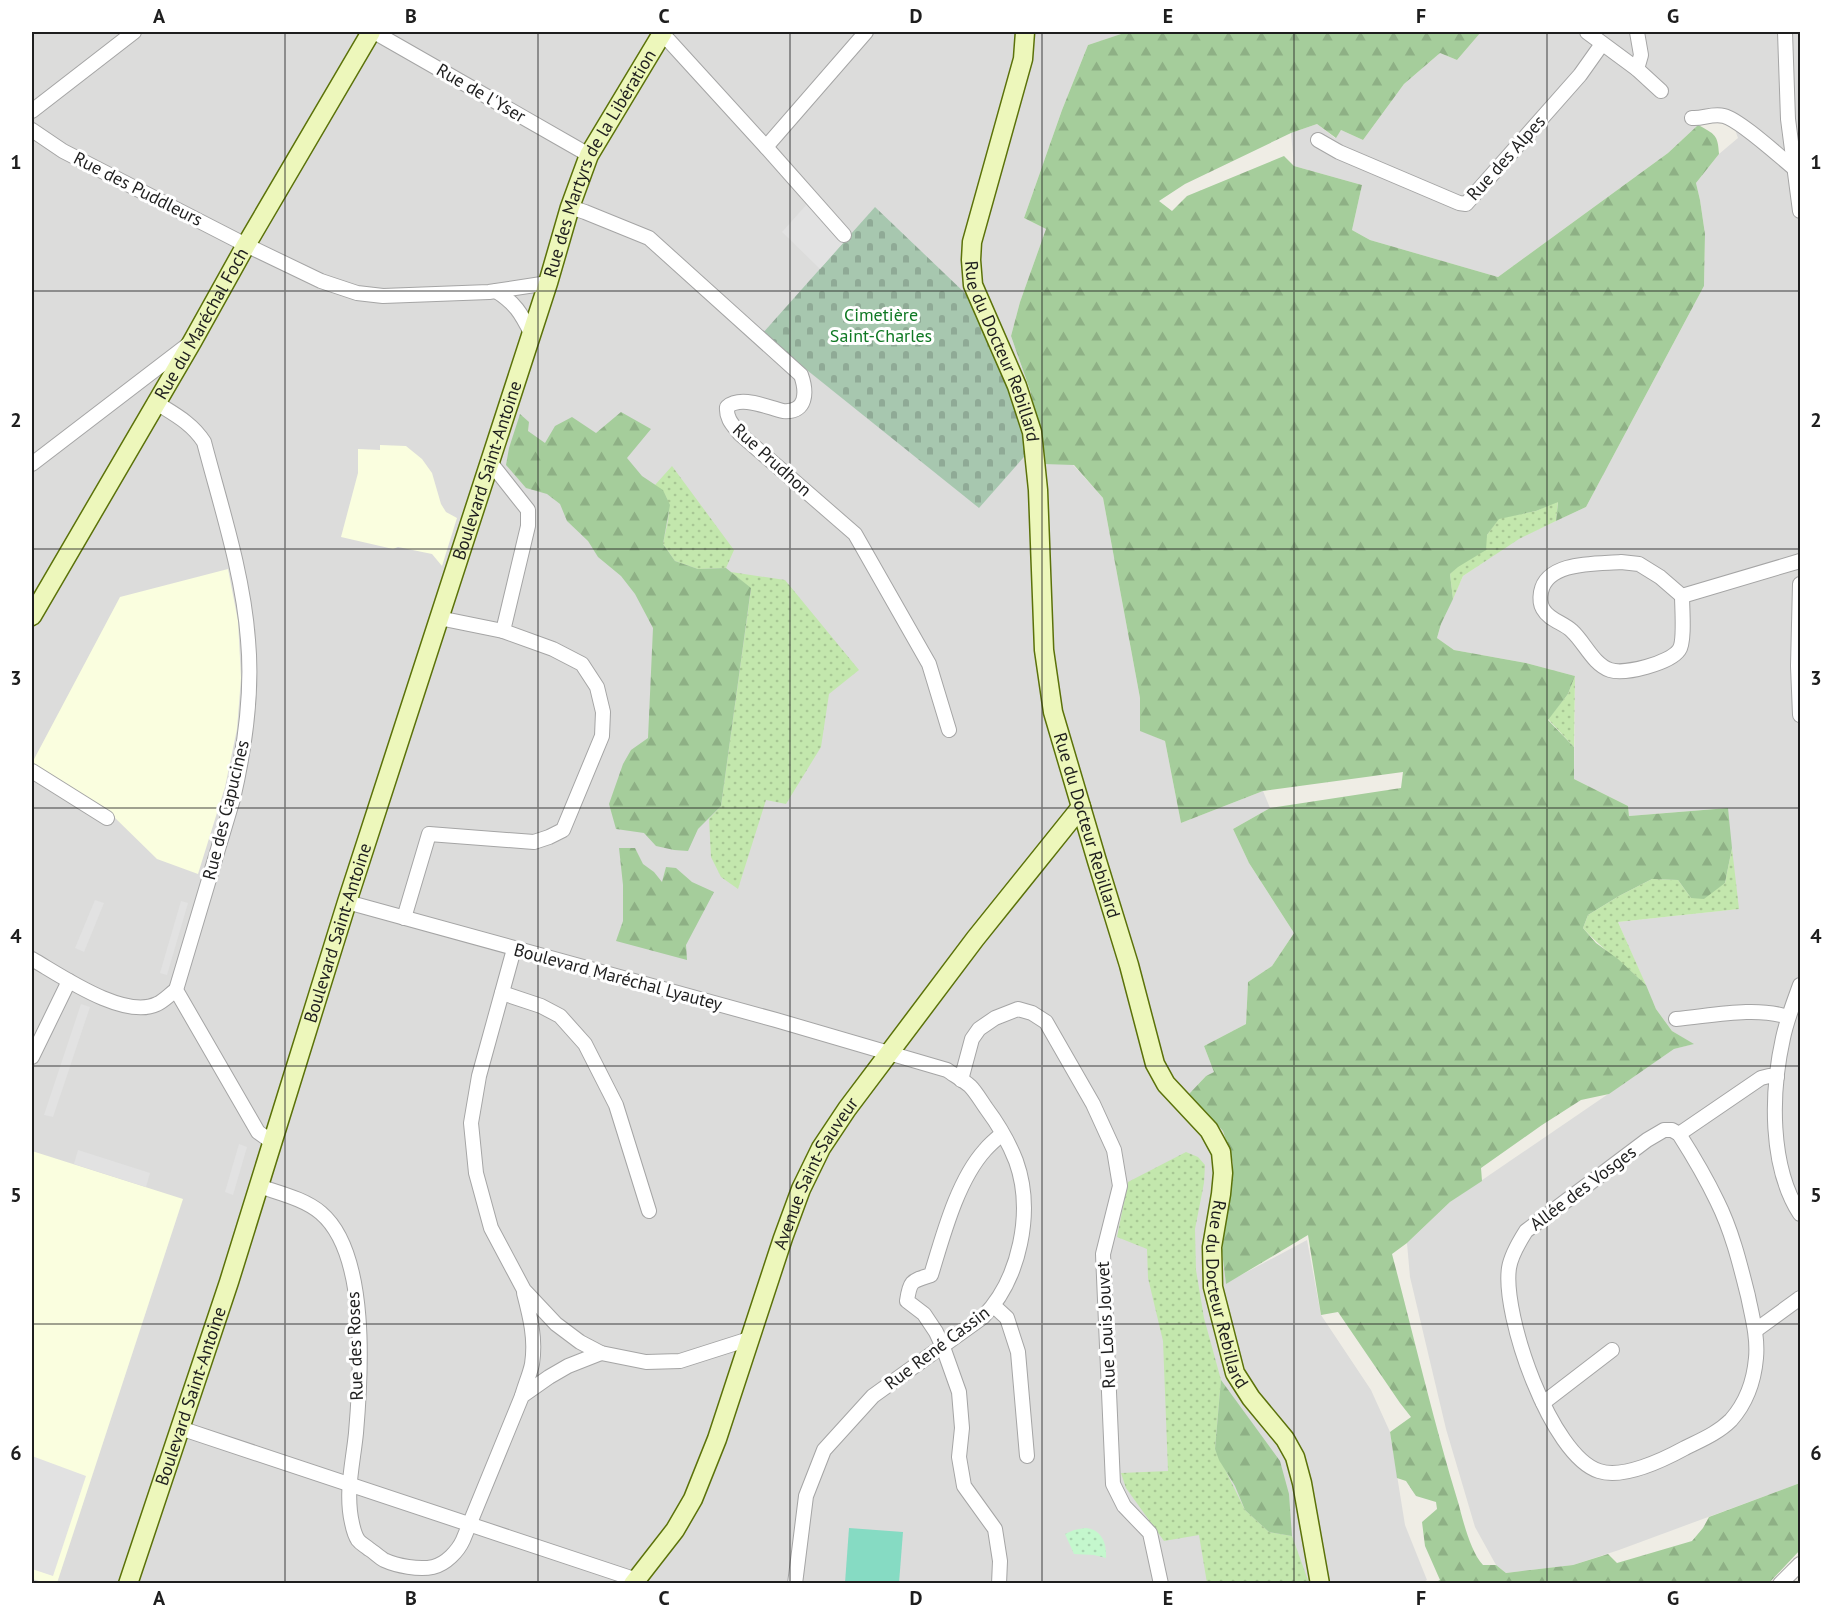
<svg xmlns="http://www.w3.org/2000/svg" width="1832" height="1615" font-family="'PT Sans',sans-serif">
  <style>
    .residential { fill: #dcdcdb }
    .education { fill: #fafedf }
    .grass { fill: url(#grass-dots) }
    .forest { fill: url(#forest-firs) }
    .cemetery { fill: url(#cemetery-stones) }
    .park { fill: url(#park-dots) }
    .pitch { fill: #86dbc3 }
    .parking { fill: #e2e2e2 }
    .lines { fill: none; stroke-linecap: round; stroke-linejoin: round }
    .street-casing { stroke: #a5a5a5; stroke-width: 16 }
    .secondary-casing { stroke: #5b7209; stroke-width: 21 }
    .street { stroke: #fff; stroke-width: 14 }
    .secondary { stroke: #edf7bb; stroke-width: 18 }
    .grid { fill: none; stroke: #1e1e1e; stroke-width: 1.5; stroke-opacity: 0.55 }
    .labels { text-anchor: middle; stroke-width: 6; stroke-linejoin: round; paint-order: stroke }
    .street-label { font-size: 18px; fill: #1e1e1e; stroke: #fff }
    .park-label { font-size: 18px; fill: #107924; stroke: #fff }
    .neatline { fill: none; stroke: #1e1e1e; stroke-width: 2 }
    .grid-label { font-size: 20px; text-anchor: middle; font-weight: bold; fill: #1e1e1e }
  </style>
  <defs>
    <pattern id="grass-dots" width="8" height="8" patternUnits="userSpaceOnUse" patternTransform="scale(1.5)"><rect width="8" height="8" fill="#c3e7ad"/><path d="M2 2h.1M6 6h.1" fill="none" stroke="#a7c694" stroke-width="1.8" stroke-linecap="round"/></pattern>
    <pattern id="forest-firs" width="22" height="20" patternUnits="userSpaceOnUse" patternTransform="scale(1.5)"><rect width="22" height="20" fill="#a5cd9b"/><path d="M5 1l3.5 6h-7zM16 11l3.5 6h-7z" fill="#8eb085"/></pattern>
    <pattern id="cemetery-stones" width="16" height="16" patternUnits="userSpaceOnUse" patternTransform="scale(1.5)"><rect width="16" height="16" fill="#a7c7af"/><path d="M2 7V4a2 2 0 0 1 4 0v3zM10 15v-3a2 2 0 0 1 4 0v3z" fill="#8faa96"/></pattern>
    <pattern id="park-dots" width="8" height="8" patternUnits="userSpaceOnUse" patternTransform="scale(1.5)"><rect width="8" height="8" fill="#c4f7cd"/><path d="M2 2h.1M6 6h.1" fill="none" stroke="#a8d3b0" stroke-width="1.8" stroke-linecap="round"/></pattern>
  </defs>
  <rect width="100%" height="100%" fill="#efede5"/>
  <g class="residential">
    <polygon points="32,32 1125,32 1125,33 1088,45 1062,110 1024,218 1046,229 1020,302 1011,336 1030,390 1038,426 1103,498 1140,698 1140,730 1165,741 1181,823 1263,791 1270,808 1233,829 1249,863 1294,933 1272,966 1248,982 1246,1024 1204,1046 1214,1072 1206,1076 1189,1094 1223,1131 1233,1163 1222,1251 1226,1283 1307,1240 1321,1315 1371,1390 1390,1432 1405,1525 1427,1580 1420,1584 32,1584"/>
    <polygon points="1481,32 1800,32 1800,1483 1619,1550 1573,1565 1506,1573 1496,1565 1475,1527 1446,1429 1410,1277 1407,1243 1450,1202 1674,1049 1693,1044 1672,1031 1656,1009 1618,922 1738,909 1727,808 1629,816 1628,806 1574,779 1575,676 1526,663 1454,650 1437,638 1441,624 1463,576 1519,538 1586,507 1704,286 1705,234 1700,200 1696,183 1719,154 1738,138 1733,124 1720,120 1698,125 1668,153 1498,277 1370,240 1352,230 1362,185 1294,166 1291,133 1317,124 1335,138 1341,130 1363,140 1404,84 1440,53 1457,60"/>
  </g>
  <g class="education">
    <polygon points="380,445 406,446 422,459 432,473 441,504 446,512 457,518 442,566 432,554 398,547 393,549 341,537 358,473 358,449 380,450"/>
    <polygon points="228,569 238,621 241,678 237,729 225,787 198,874 157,859 112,815 32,764 32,763 120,597"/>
    <polygon points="32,1151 183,1199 57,1583 46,1583 32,1579"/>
  </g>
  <g class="grass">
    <path d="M672,466L734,550L726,568L698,569L675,561L663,544C667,522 677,499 655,485Z"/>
    <polygon points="1558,501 1556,521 1519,539 1463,576 1453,599 1450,574 1487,535 1499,518 1536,511"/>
    <polygon points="731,572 785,580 859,670 829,694 821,747 786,804 766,800 738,889 721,877 711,857 709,819 721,806 751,589"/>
    <polygon points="1575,676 1574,747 1548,719 1568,694"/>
    <path d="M1732,848L1739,909L1618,922L1646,985C1625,965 1602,949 1583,928L1588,915L1619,896L1652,879L1678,880L1691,898L1725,883Z"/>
    <polygon points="1186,1152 1198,1157 1205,1165 1204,1183 1195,1229 1196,1270 1204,1318 1221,1380 1215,1449 1245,1510 1269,1532 1292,1536 1309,1583 1207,1583 1199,1535 1164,1541 1126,1488 1121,1473 1168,1471 1163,1341 1148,1278 1147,1249 1117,1237 1128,1182"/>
  </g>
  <g class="forest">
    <path d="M1125,32H1481L1457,60L1440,53L1404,84L1363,140L1341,130L1336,138L1317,124L1291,133L1185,184L1159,201L1172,211L1187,196L1284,156L1294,166L1362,185L1352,230L1370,240L1498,277L1668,153L1698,125C1715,134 1718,135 1719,154L1696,183L1700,200L1705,234L1704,286L1586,507L1556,521L1558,502L1536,511L1499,519L1487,535L1486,550L1458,567L1450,574L1453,599L1441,624L1437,638L1454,650L1526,663L1575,676L1568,694L1548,720L1574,747V779L1628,806L1629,816L1728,808L1732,848L1725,883L1704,899L1691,898L1678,880L1652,879L1619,896L1588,915L1583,928L1596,943L1618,959L1646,985L1656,1009L1672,1031L1694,1044L1674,1049L1609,1094L1581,1100L1542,1125L1481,1168L1482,1181L1450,1202L1407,1243L1392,1254C1414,1337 1433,1420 1458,1502C1463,1520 1470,1551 1483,1565H1496L1506,1573L1573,1565L1608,1554L1617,1563L1692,1541L1703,1528L1709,1517L1800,1483V1550L1769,1583H1434L1440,1580L1425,1546L1422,1522L1437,1509L1436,1502L1416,1496L1406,1481L1397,1478L1390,1432L1411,1417L1400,1403L1338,1312L1321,1315L1308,1235L1226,1284L1222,1251L1233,1163L1223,1131L1189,1094L1206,1076L1214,1072L1204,1046L1246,1024L1248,982L1272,966L1294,933L1249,863L1233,829L1270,808L1401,788L1403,772L1263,791L1181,823L1165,741L1140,731V698L1103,498L1074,465L1043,464L1038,426L1030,390L1011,336L1020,302L1046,229L1024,218L1062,110L1088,45L1124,33Z"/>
    <polygon points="621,412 651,429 627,458 642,476 663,490 670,505 663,544 675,561 698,569 726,568 751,588 721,806 698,829 688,851 674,850 656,846 644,833 616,829 609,804 623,764 631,750 648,738 653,628 635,594 621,576 598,557 588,541 567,521 560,504 547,494 526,488 506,465 509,448 520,414 529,422 528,431 545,443 555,426 572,417 596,433"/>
    <polygon points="619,848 635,848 643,864 654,872 662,882 666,867 676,868 692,882 714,892 686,945 687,960 616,941 623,921 623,885"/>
    <polygon points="1221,1380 1280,1461 1289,1494 1292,1536 1269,1532 1245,1510 1235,1486 1219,1460 1215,1449"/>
  </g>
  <polygon class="cemetery" points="875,207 967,295 989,334 1020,413 1030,450 979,508 762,334"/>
  <path class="park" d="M1085,1528C1101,1529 1107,1542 1106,1558L1094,1555L1074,1554L1065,1534L1074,1530Z"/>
  <polygon class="pitch" points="849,1528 903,1532 899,1583 845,1583"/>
  <g class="parking">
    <polygon points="807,204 843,243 820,269 782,232"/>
    <polygon points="95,900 104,903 84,952 75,948"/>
    <polygon points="181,901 188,903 167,975 160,973"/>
    <polygon points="81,1004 90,1007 53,1117 44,1115"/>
    <polygon points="239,1144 247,1147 233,1195 225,1192"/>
    <polygon points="78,1150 150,1173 146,1187 74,1164"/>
    <polygon points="32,1456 86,1476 53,1576 32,1569"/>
  </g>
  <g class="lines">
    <g class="street-casing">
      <g id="street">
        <polyline points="374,32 589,155"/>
        <polyline points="1587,32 1637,69 1661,91"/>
        <polyline points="1637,32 1641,55 1637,69"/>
        <polyline points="1785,32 1788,119 1800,211"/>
        <polyline points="662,33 766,147 844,235"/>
        <polyline points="32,111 134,32"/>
        <path d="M1692,118C1703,119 1712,113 1724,116C1740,120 1780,157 1795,169"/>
        <polyline points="32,130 63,151 246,245 321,281 357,293 383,296 489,292 548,283"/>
        <polyline points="1318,140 1339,152 1459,203 1466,204 1580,75 1602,44"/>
        <polyline points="766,147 866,32"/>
        <path d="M570,207L585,212L649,238L801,375C807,392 807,413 783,411C766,407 741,395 727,407C726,419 733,425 740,434L855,534L929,664L949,730"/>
        <path d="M496,291C515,303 521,313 531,333"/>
        <path d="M155,402C174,414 192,423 204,442C221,507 243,573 248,640C253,694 245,747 233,799L176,990L258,1132L272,1142"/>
        <polyline points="32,464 190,343"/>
        <path d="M1621,562L1639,564L1660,577L1682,596C1682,607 1685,642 1679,650C1670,663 1625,675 1610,670C1593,664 1585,643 1572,631C1564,623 1549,620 1543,609C1540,604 1540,598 1541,592C1547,561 1596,564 1621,562Z"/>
        <polyline points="1800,584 1798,666 1800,715"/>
        <polyline points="1682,596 1800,561"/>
        <polyline points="439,618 503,631"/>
        <polyline points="32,771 107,818"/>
        <path d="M347,902L776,1020L947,1070C954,1075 963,1080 970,1086C976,1092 981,1101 986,1108C998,1124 1009,1143 1016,1161C1034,1211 1020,1279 983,1317L873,1396L824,1450L806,1496L795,1584"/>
        <polyline points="404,918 429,834 534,842 549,837 563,830 602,736 603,712 597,687 582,664 553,649 503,631 528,526 528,510 490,462"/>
        <polyline points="514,949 479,1076 471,1123 476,1173 491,1228 524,1290 556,1324 580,1342 601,1353 646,1362 680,1361 749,1339"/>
        <path d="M32,959C60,975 124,1020 157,1004C164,1001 170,994 176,990"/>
        <path d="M1800,985C1794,1002 1787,1019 1783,1038C1771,1092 1769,1166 1800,1214"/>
        <polyline points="502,993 541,1006 560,1016 585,1044 616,1105 649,1211"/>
        <path d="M1676,1019C1711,1016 1755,1006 1788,1017"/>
        <polyline points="32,1057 69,981"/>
        <polyline points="961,1080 972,1039 979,1029 995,1018 1018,1009 1032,1013 1046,1022 1093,1104 1114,1150 1120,1186 1103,1254 1113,1484 1124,1506 1150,1533 1161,1584"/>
        <path d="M1664,1130H1672L1679,1134C1693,1156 1706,1178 1717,1201C1732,1231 1740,1264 1748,1296C1752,1316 1758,1337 1756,1358C1754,1381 1746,1403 1731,1420C1718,1433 1701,1440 1685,1448C1663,1460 1623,1479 1599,1471C1551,1456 1502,1315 1509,1268C1511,1255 1519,1242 1526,1231L1647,1140Z"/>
        <polyline points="1679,1134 1761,1078 1769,1076 1777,1077"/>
        <path d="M259,1186C279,1193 305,1199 321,1213C369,1254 361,1375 356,1433C353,1463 345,1493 352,1523C353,1528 356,1537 358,1540C361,1544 366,1546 369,1549C374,1552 379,1557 384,1560C397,1566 419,1570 433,1567C446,1564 458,1551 463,1540L522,1396L549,1377L568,1366L601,1353"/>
        <polyline points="994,1306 1007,1318 1018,1352 1027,1456"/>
        <polyline points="1756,1330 1800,1298"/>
        <path d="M522,1396C525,1385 530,1374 532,1364C536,1339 530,1316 524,1293"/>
        <polyline points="1543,1403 1612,1350"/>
        <polyline points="180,1428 637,1580"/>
        <path d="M999,1584L1000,1561L995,1529L964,1486L959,1457L962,1428L959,1392L943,1347L936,1332L924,1314L907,1301C910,1280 912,1281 931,1275C943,1236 957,1181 985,1150C990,1144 996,1139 1002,1134"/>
        <polyline points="1780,1584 1800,1564"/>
      </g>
    </g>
    <g class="secondary-casing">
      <g id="secondary">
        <path id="s1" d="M1025,32L1023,59L972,242L971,260L973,285L1017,386L1032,432L1038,490L1044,650L1053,712L1097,861L1129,965L1155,1064L1166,1084L1209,1130L1221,1152L1223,1173L1221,1194L1212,1247L1213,1287L1235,1373L1251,1398L1285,1439L1295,1457L1302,1483L1320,1584"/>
        <path id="s2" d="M32,616L192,342L246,245L371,32"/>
        <path id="s3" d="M128,1584L229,1282L347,902L548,283L570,207L589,155L663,32"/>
        <path id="s4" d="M633,1584L675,1530L693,1499L717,1439L783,1238L801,1189L821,1148L847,1109L975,939L1081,807"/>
      </g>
    </g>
    <use href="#street" class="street"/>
    <use href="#secondary" class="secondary"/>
  </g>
  <path class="grid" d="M285,32V1584M538,32V1584M790,32V1584M1042,32V1584M1294,32V1584M1547,32V1584M32,291H1800M32,549H1800M32,808H1800M32,1066H1800M32,1324H1800"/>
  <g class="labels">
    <g class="street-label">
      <text transform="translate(481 93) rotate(30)" y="6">Rue de l'Yser</text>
      <text transform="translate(1506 158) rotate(-48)" y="6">Rue des Alpes</text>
      <text dy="6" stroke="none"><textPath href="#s3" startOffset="1498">Rue des Martyrs de la Libération</textPath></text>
      <text transform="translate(138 189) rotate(27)" y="6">Rue des Puddleurs</text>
      <text dy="6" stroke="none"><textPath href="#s2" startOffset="338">Rue du Maréchal Foch</textPath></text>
      <text dy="6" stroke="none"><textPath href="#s1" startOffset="332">Rue du Docteur Rebillard</textPath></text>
      <text transform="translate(772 460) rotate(42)" y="6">Rue Prudhon</text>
      <text dy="6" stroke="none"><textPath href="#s3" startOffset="1170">Boulevard Saint-Antoine</textPath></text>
      <text transform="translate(226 810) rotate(-76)" y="6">Rue des Capucines</text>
      <text dy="6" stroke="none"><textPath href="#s1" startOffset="818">Rue du Docteur Rebillard</textPath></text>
      <text dy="6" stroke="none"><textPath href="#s3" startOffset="684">Boulevard Saint-Antoine</textPath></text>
      <text transform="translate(618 977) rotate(15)" y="6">Boulevard Maréchal Lyautey</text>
      <text dy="6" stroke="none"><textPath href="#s4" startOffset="453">Avenue Saint-Sauveur</textPath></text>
      <text transform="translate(1583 1188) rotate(-37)" y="6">Allée des Vosges</text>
      <text dy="6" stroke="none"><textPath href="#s1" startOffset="1322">Rue du Docteur Rebillard</textPath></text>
      <text transform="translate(1106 1325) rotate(-93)" y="6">Rue Louis Jouvet</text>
      <text transform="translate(355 1346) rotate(-92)" y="6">Rue des Roses</text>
      <text transform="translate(937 1348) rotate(-37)" y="6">Rue René Cassin</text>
      <text dy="6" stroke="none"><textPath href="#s3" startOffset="198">Boulevard Saint-Antoine</textPath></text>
    </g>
    <g class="park-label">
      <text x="881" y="321">Cimetière<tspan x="881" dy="21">Saint-Charles</tspan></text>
    </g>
  </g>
  <rect width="1832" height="1615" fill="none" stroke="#ffffff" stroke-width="66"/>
  <rect x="33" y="33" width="1766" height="1549" class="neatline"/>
  <g class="grid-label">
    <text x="159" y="23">A</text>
    <text x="411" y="23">B</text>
    <text x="664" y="23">C</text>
    <text x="916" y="23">D</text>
    <text x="1168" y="23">E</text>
    <text x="1421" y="23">F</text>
    <text x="1673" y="23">G</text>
    <text x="16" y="169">1</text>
    <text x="1816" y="169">1</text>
    <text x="16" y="427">2</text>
    <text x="1816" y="427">2</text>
    <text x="16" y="685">3</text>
    <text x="1816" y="685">3</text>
    <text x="16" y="943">4</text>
    <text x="1816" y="943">4</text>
    <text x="16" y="1202">5</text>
    <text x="1816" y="1202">5</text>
    <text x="16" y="1460">6</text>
    <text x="1816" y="1460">6</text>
    <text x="159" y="1605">A</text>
    <text x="411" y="1605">B</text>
    <text x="664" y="1605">C</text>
    <text x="916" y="1605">D</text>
    <text x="1168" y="1605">E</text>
    <text x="1421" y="1605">F</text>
    <text x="1673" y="1605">G</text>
  </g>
</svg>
